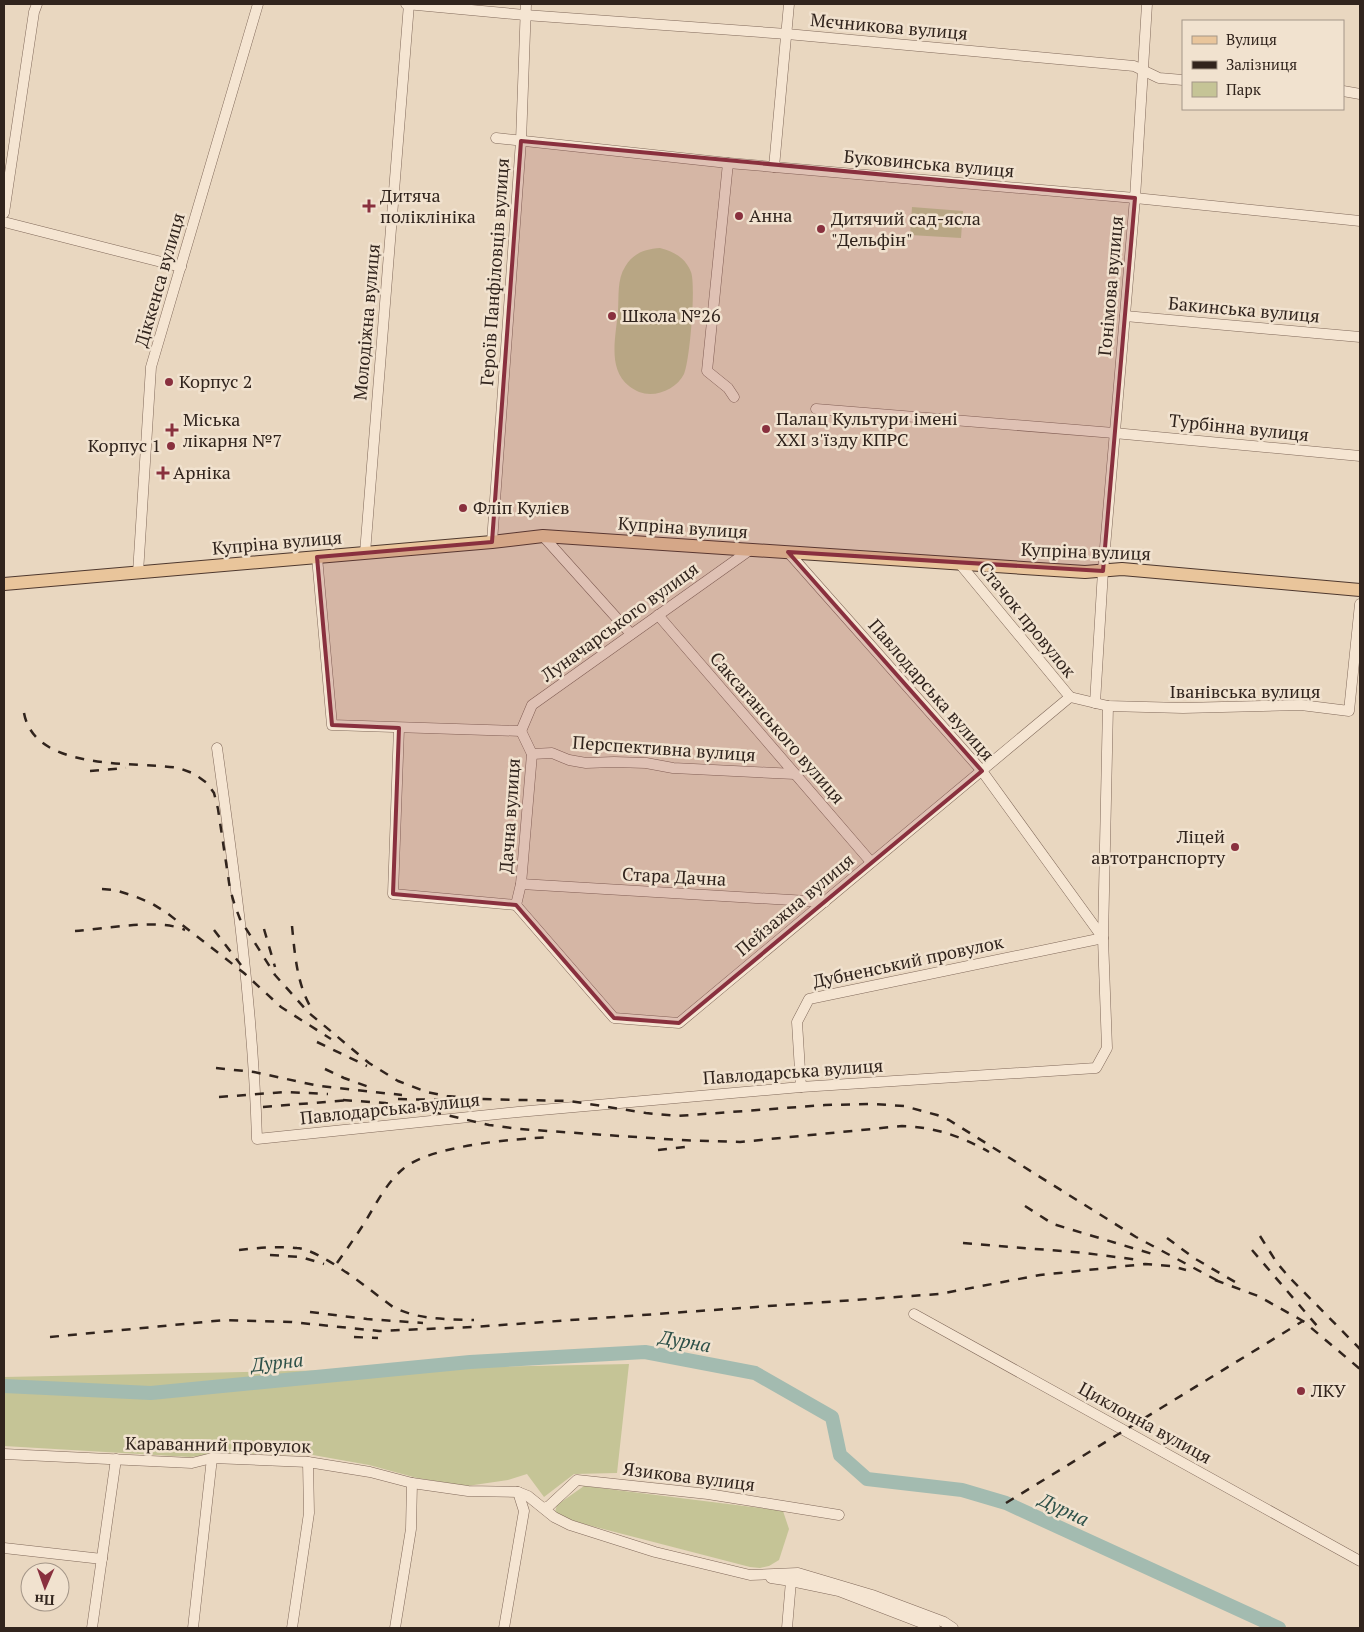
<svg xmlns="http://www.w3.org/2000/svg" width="1364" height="1632" font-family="'PT Serif',serif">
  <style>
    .green { fill: #c5c496 }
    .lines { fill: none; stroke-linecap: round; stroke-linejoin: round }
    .river { stroke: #a3bbb0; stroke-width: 14 }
    .minor-casing { stroke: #80695a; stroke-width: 11 }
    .major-casing { stroke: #4e382e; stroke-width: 14 }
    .minor { stroke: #f5e5d2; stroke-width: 10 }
    .major { stroke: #e9c59b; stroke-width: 12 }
    .rail { stroke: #31241d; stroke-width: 2.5; stroke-dasharray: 9 9; stroke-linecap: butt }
    .marked { fill: #89303e; fill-opacity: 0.2; stroke: #89303e; stroke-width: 4; stroke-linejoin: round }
    .poi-dot { fill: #89303e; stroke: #f1e2cf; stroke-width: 2 }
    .labels { text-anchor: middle; stroke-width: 5; stroke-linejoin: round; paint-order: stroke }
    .street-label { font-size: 18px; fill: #31241d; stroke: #f1e2cf }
    .poi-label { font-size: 18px; fill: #31241d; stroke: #f1e2cf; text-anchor: start }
    .water-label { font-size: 19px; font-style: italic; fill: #2d5048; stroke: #f1e2cf }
  </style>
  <rect width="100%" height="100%" fill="#e9d7c0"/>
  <g class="green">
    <polygon points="912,207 963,211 961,238 910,235"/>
    <path d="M660,248C674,252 685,257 691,272C696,285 690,361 684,374C678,386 664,394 650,394C643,394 635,391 629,386C607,369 616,336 618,311C619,297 617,279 625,267C633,253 645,249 660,248Z"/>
    <polygon points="629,1364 617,1473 574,1474 544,1497 527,1474 508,1480 467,1486 417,1478 369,1465 313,1455 222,1453 190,1457 4,1446 4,1377"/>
    <polygon points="584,1486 783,1511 789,1529 779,1560 769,1566 760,1568 750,1567 584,1524 561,1517 555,1512 557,1505"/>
  </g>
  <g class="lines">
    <polyline class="river" points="4,1386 151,1393 470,1362 645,1352 755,1373 832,1417 840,1455 867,1479 962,1490 1006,1503 1279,1628"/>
    <g class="minor-casing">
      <g id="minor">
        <polyline points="406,4 525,15 787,34 1134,66 1159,78 1183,80"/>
        <polyline points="1343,91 1360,94"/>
        <polyline points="496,138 728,163 1135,198 1360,221"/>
        <polyline points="728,163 707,371 728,388 734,397"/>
        <polyline points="774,167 789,4"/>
        <polyline points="4,213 34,12 37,4"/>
        <polyline points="4,222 181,267"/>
        <polyline points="1125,316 1360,337"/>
        <polyline points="816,409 1114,433 1360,456"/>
        <polyline points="543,536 631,634"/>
        <polyline points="492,542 521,141 526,4"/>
        <polyline points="365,553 409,4"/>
        <polyline points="317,557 332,725 521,731"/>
        <polyline points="960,564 1070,697"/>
        <polyline points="138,573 151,367 258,4"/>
        <polyline points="658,615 871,862"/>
        <polyline points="1095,703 1103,571 1135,198 1147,4"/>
        <polyline points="399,728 393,894 516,905"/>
        <polyline points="521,731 532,705 750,550"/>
        <path d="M217,748C235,877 253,1008 257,1139L518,1112L801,1087L1096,1068L1107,1048L1103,938L982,771L788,552"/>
        <polyline points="532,754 552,753 569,760 586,763 614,762 646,763 673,768 795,774"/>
        <polyline points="521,884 825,902"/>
        <polyline points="516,905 614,1018 679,1023 1070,697 1108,706 1183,708 1301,705 1349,711 1360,604"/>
        <polyline points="516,905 521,884 532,754 521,731"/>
        <polyline points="801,1087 797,1022 809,999 1103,938 1108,706"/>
        <polyline points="914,1314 1360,1561"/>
        <polyline points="4,1454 192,1463 212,1458 308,1462 370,1472 412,1483 468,1491 518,1492 528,1496 554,1517 570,1525 655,1552 750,1575 798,1573 872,1595 944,1622 953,1628"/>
        <polyline points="544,1508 549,1506 577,1480 708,1494 839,1515"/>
        <polyline points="4,1548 102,1559"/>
        <polyline points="771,1578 791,1581 839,1591 935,1628"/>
        <polyline points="92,1628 116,1459"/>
        <polyline points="193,1628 212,1458"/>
        <polyline points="292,1628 309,1513 308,1462"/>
        <polyline points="395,1628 411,1529 412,1483"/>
        <polyline points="504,1628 524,1511 518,1492"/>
        <polyline points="787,1628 791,1581"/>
      </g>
    </g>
    <g class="major-casing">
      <polyline id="major" points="4,584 492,542 543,536 1085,572 1122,569 1360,590"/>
    </g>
    <use href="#minor" class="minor"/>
    <use href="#major" class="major"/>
    <g class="rail">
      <path d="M24,713C35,772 133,761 179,768L195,774L200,778L207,783L214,793L218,809L230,889L235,906L240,919L275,975L309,1013L369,1063L398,1081L427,1092L447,1096L478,1099L570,1101L646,1113L677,1116L825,1105L874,1104L904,1106L937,1115L949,1120L1136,1237L1220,1282"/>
      <polyline points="90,771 126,768"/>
      <polyline points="102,889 115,890 134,896 151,903 167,913 244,973 281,1007 331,1039"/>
      <path d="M292,926C295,956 297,986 313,1011"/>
      <polyline points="264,929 275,967"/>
      <polyline points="214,930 241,965"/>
      <path d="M75,931C103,929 160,918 185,930"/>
      <polyline points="317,1042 367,1066"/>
      <polyline points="216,1068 254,1072 319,1086 402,1095"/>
      <polyline points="325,1069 344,1078 369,1087"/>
      <polyline points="219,1097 285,1092 328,1094"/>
      <polyline points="398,1099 443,1100"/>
      <path d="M343,1100L385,1103L425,1110L489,1125L519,1129L679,1140L740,1142L902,1126C934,1127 961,1136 989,1152"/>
      <polyline points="263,1107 350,1100"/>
      <polyline points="658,1150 693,1146"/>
      <polyline points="1025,1206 1053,1224 1159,1256"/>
      <polyline points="1260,1236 1277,1263 1289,1277 1360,1349"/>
      <polyline points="1167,1238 1194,1258 1235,1282"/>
      <polyline points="963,1243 1085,1253 1139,1260"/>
      <path d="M239,1250C258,1248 278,1246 297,1248C322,1250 371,1291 393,1307C419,1320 446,1319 474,1320"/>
      <polyline points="1252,1250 1318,1327"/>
      <polyline points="270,1255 301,1257 324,1264"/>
      <path d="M337,1263C347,1249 356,1236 365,1222C376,1204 387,1182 403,1169C431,1145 514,1139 552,1137"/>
      <polyline points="1215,1280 1258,1296 1303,1321 1360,1369"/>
      <polyline points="310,1312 367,1319 423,1323"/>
      <polyline points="50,1337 225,1320 291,1322 379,1331 473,1327 939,1294 1040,1275 1145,1264 1171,1266 1186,1270"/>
      <polyline points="354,1337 378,1338"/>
      <polyline points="1006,1503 1303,1321"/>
    </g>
  </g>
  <path class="marked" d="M521,141L1135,198L1103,571L788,552L982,771L679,1023L614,1018L516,905L393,894L399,728L332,725L317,557L492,542Z"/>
  <g class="poi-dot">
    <path d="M366.5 198.5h5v5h5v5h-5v5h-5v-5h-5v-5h5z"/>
    <circle cx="739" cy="216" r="5"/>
    <circle cx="821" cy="229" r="5"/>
    <circle cx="612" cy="316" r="5"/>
    <circle cx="169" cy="382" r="5"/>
    <circle cx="766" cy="429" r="5"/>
    <path d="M169.5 422.5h5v5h5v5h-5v5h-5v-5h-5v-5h5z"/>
    <circle cx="171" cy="446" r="5"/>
    <path d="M160.5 465.5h5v5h5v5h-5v5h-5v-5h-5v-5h5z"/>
    <circle cx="463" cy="508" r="5"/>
    <circle cx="1235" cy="847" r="5"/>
    <circle cx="1301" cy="1391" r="5"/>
  </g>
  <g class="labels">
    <g class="street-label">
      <text transform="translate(889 27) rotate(5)" y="6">Мєчникова вулиця</text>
      <text transform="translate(929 164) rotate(5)" y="6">Буковинська вулиця</text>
      <text transform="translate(495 272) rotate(-86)" y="6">Героїв Панфіловців вулиця</text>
      <text transform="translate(160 280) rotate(-74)" y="6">Діккенса вулиця</text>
      <text transform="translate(1111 286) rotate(-85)" y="6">Гонімова вулиця</text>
      <text transform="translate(1244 310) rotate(5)" y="6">Бакинська вулиця</text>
      <text transform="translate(367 322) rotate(-85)" y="6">Молодіжна вулиця</text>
      <text transform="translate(1239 428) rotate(6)" y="6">Турбінна вулиця</text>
      <text transform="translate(683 528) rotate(4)" y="6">Купріна вулиця</text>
      <text transform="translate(277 543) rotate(-5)" y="6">Купріна вулиця</text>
      <text transform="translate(1086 552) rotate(2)" y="6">Купріна вулиця</text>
      <text transform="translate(1027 620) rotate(51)" y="6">Стачок провулок</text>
      <text transform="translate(620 622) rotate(-36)" y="6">Луначарського вулиця</text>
      <text transform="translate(931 690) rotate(49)" y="6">Павлодарська вулиця</text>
      <text x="1245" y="698">Іванівська вулиця</text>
      <text transform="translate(777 728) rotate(49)" y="6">Саксаганського вулиця</text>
      <text transform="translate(664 749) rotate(4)" y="6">Перспективна вулиця</text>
      <text transform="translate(510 816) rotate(-86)" y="6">Дачна вулиця</text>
      <text transform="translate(674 877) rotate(3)" y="6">Стара Дачна</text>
      <text transform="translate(795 905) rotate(-40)" y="6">Пейзажна вулиця</text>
      <text transform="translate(908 962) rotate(-12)" y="6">Дубненський провулок</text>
      <text transform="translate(793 1072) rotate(-4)" y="6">Павлодарська вулиця</text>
      <text transform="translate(390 1109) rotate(-6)" y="6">Павлодарська вулиця</text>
      <text transform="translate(1145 1423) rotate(29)" y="6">Циклонна вулиця</text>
      <text transform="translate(218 1445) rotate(1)" y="6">Караванний провулок</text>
      <text transform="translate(689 1477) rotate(7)" y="6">Язикова вулиця</text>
    </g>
    <g class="poi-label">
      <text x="380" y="202">Дитяча<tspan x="380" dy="21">поліклініка</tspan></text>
      <text x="749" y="222">Анна</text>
      <text x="831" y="225">Дитячий сад-ясла<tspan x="831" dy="21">"Дельфін"</tspan></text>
      <text x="622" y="322">Школа №26</text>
      <text x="179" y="388">Корпус 2</text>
      <text x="776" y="425">Палац Культури імені<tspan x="776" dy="21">XXI з'їзду КПРС</tspan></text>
      <text x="183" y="426">Міська<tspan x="183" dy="21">лікарня №7</tspan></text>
      <text x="161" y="452" text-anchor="end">Корпус 1</text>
      <text x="173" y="479">Арніка</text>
      <text x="473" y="514">Фліп Кулієв</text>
      <text x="1225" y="843" text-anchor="end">Ліцей<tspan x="1225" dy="21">автотранспорту</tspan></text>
      <text x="1311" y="1397">ЛКУ</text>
    </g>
    <g class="water-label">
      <text transform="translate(685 1341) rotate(10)" y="7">Дурна</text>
      <text transform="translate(277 1362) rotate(-6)" y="7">Дурна</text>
      <text transform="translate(1064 1509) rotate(25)" y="7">Дурна</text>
    </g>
  </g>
  <rect width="1364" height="1632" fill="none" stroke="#31241d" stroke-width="10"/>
  <rect x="1182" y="20" width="162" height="90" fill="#f1e2cf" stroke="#a49688"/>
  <rect x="1192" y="36" width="25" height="8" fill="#e9c59b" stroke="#a49688"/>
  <text x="1226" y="45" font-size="15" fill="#31241d">Вулиця</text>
  <rect x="1192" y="61" width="25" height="8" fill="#31241d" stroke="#a49688"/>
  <text x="1226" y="70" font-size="15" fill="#31241d">Залізниця</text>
  <rect x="1192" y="82" width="25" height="15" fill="#c5c496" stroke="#a49688"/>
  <text x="1226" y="95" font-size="15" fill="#31241d">Парк</text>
  <g transform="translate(45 1587) rotate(182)"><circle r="24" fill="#f1e2cf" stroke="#a49688"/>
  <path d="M0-4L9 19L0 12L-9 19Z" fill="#89303e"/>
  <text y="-8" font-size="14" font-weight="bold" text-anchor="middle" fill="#31241d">Пн</text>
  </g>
</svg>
